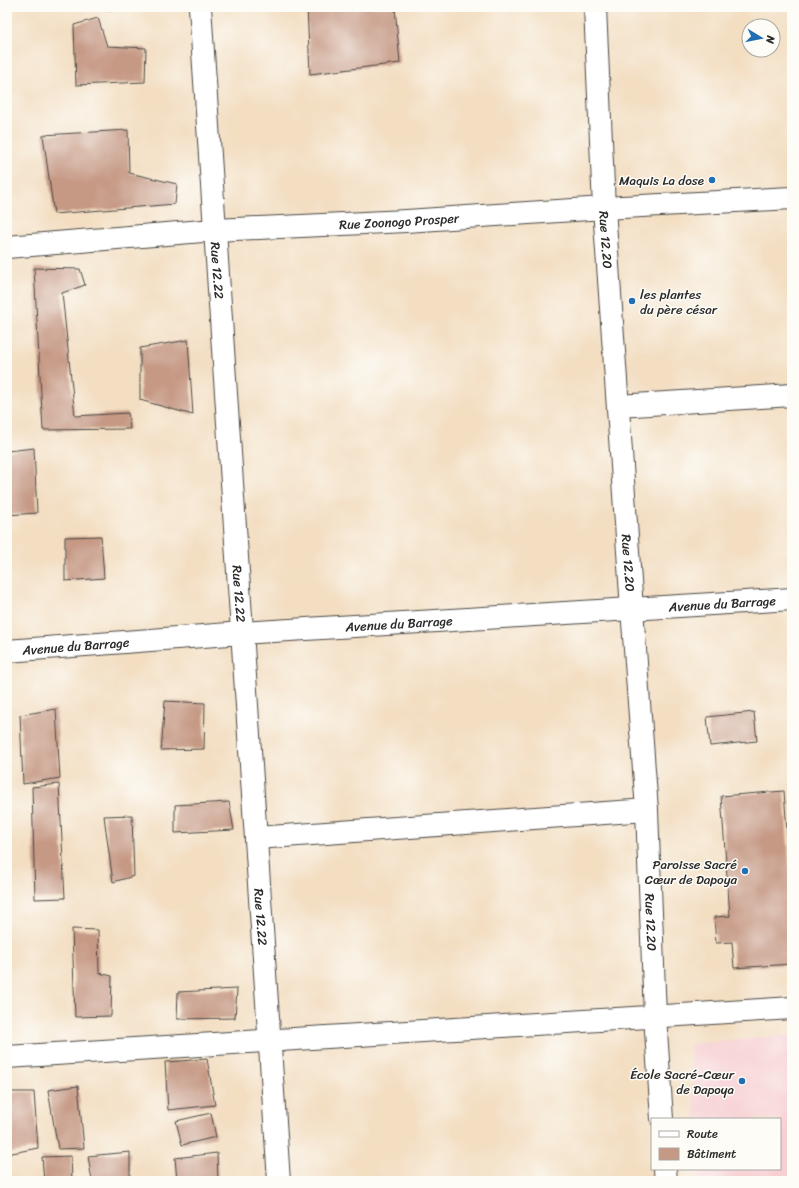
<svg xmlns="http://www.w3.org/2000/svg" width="799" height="1188" font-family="Sriracha,sans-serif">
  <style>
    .built { fill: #f7cfd3 }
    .building { fill: #c69985 }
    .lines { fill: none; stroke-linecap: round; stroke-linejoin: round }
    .minor-casing { stroke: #494642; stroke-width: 24 }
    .minor { stroke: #fff; stroke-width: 22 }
    .poi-dot { fill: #1f6fb2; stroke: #fdfcf7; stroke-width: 1.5 }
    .labels { text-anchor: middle; stroke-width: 3; stroke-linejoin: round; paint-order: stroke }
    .poi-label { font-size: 13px; fill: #2b2b2b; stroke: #fdfcf7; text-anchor: end }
    .street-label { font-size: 13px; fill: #2b2b2b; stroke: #fdfcf7 }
  </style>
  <rect width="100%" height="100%" fill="#fdfcf7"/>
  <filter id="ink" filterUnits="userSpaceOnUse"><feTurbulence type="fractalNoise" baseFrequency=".025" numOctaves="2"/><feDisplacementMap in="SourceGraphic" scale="8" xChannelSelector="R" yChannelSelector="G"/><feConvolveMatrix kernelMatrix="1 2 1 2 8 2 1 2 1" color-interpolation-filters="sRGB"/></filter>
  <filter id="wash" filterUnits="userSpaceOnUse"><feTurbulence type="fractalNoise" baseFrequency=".012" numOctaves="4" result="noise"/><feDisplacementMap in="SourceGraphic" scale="16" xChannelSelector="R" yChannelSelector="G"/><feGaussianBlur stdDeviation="0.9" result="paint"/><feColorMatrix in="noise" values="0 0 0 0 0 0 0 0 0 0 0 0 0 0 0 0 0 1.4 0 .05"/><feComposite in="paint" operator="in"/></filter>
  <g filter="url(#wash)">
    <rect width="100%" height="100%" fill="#f3dec2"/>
    <polygon class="built" points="792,1035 792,1181 699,1181 698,1169 780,1169 780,1119 695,1119 689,1044"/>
    <g id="blocks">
      <g class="building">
        <polygon points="107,7 134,7 134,8 108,10"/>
        <polygon points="307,7 395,7 400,63 310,74"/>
        <polygon points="98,18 107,46 146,48 145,82 76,85 74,25"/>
        <polygon points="128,130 129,173 177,184 175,204 54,214 43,135"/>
        <polygon points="34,268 80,269 85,285 62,293 75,416 128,413 130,429 43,430"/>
        <polygon points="188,340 193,415 140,400 140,348"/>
        <polygon points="34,448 37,513 7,515 7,451"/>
        <polygon points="101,536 104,578 65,581 65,537"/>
        <polygon points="165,701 205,703 204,749 161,750"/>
        <polygon points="56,709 60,778 23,784 20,715"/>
        <polygon points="754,712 757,741 710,746 707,717"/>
        <polygon points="59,784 65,898 35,899 32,787"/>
        <polygon points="784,791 792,899 792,964 734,968 732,942 716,943 714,917 730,916 721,796"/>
        <polygon points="229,802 234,830 175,833 175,805"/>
        <polygon points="132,815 134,876 113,882 104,816"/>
        <polygon points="72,929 98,930 99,973 112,976 111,1016 75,1017"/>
        <polygon points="237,989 235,1018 177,1019 178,992"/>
        <polygon points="207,1059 215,1105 168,1110 165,1062"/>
        <polygon points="78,1086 84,1148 58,1149 48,1090"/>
        <polygon points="7,1092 34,1092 38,1148 7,1154"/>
        <polygon points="211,1113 216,1137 182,1145 176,1121"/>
        <polygon points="130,1152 130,1181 92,1181 88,1156"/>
        <polygon points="217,1153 218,1181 177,1181 175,1158"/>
        <polygon points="71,1156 72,1181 44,1181 42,1157"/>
      </g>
    </g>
  </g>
  <g filter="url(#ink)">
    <use href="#blocks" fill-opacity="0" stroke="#494642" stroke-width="1"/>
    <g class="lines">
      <g class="minor-casing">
        <g id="minor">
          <path id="s1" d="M200,7L279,1181"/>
          <path id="s2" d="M595,7L604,208L632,609L647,810L655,1016L662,1119"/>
          <path id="s3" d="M7,247L215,230L406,221L604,208L792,198"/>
          <polyline points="618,406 792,395"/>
          <path id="s4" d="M7,651L242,633L792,599"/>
          <polyline points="256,838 647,810"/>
          <polyline points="7,1057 792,1008"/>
          <polyline points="665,1169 666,1181"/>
        </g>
      </g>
      <use href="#minor" class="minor"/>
    </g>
  </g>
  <g class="poi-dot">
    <circle cx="712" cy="180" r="4"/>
    <circle cx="632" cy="301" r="4"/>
    <circle cx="745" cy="871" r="4"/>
    <circle cx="742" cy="1081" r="4"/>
  </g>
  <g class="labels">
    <g class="poi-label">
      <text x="704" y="185">Maquis La dose</text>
      <text x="640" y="299" text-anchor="start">les plantes<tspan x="640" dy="15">du père césar</tspan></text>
      <text x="737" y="869">Paroisse Sacré<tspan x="737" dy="15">Cœur de Dapoya</tspan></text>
      <text x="734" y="1079">École Sacré-Cœur<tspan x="734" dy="15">de Dapoya</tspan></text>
    </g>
    <g class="street-label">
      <text dy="5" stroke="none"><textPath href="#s3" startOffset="393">Rue Zoonogo Prosper</textPath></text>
      <text dy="5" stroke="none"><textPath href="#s2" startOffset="233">Rue 12.20</textPath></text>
      <text dy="5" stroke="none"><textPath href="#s1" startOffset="264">Rue 12.22</textPath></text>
      <text dy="5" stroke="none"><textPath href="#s2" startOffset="557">Rue 12.20</textPath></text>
      <text dy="5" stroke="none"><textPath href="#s1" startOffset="588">Rue 12.22</textPath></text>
      <text dy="5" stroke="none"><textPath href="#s4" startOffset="717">Avenue du Barrage</textPath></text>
      <text dy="5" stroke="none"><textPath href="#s4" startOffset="393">Avenue du Barrage</textPath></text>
      <text dy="5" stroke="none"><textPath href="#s4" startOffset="69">Avenue du Barrage</textPath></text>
      <text dy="5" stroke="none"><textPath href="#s1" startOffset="912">Rue 12.22</textPath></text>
      <text dy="5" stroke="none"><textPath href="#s2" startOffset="917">Rue 12.20</textPath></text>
    </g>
  </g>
  <rect width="799" height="1188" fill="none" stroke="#fdfcf7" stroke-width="24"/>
  <rect x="651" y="1118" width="130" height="52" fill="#fdfcf7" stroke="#a9a8a5"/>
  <rect x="659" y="1131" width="20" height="6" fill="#ffffff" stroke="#a9a8a5"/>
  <text x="687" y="1138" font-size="12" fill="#2b2b2b">Route</text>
  <rect x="659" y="1148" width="20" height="12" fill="#c69985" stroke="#a9a8a5"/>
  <text x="687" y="1158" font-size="12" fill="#2b2b2b">Bâtiment</text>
  <g transform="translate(761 38) rotate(100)"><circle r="19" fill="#fdfcf7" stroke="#a9a8a5"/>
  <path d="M0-3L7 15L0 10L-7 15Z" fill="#1f6fb2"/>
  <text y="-6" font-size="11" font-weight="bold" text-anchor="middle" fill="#2b2b2b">N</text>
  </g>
</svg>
